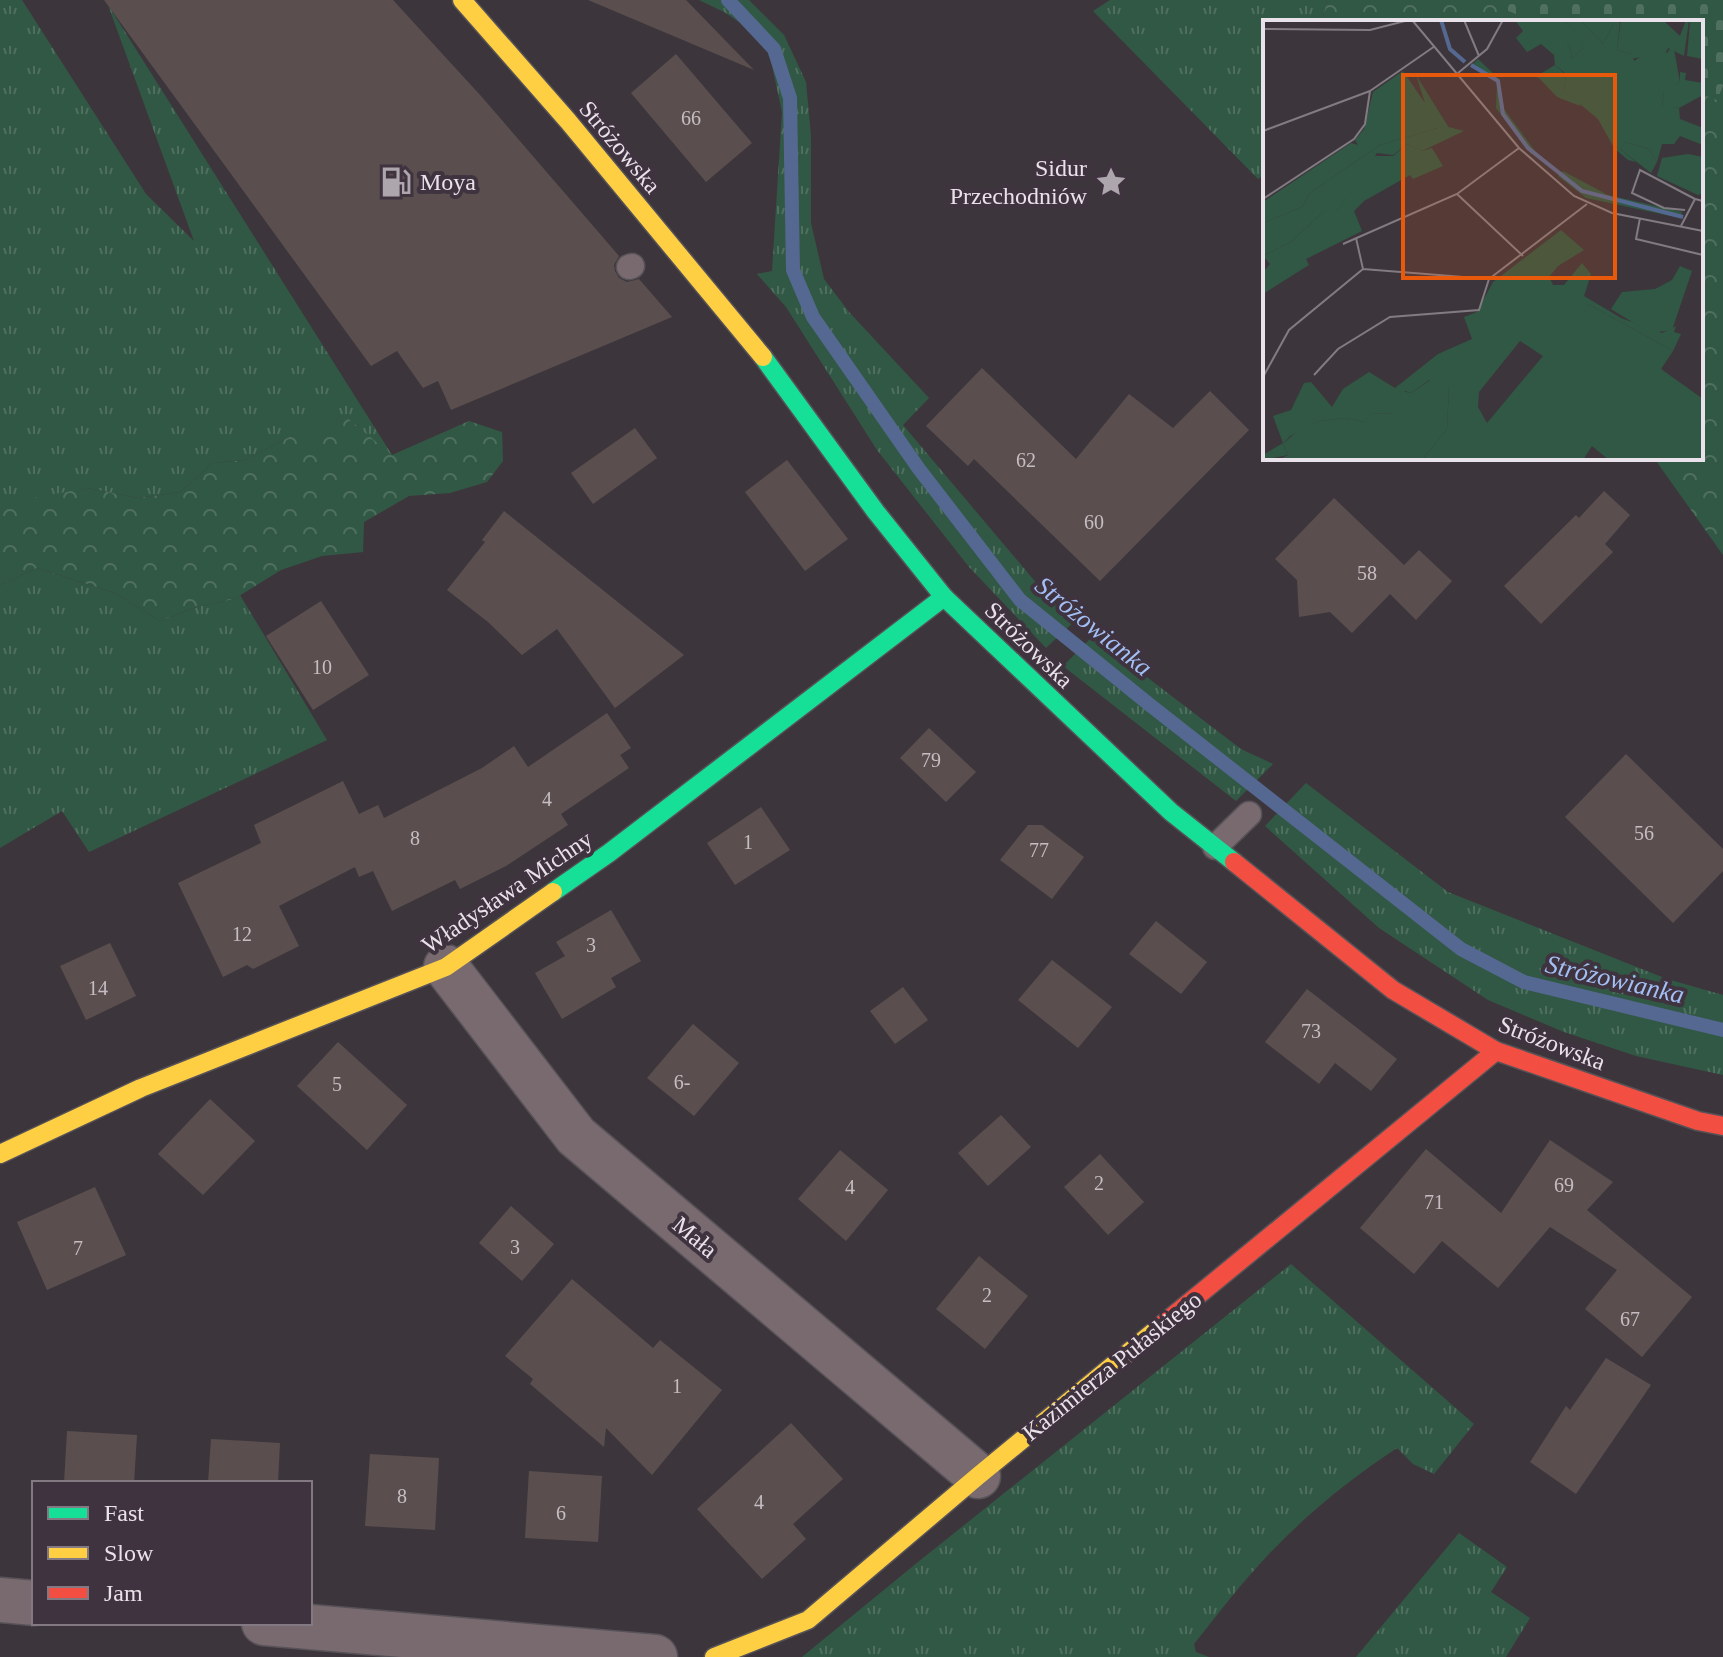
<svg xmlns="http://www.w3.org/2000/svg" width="1723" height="1657" font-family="Georgia,serif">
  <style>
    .grass { fill: url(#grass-tufts) }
    .forest { fill: url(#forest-crowns) }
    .cemetery { fill: url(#cemetery-stones) }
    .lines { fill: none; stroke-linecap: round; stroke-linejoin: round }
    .stream { stroke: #556891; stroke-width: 14 }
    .building { fill: #5a4f4e }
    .lane-casing { stroke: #575257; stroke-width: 27 }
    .street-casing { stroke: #575257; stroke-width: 47 }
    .fast-casing { stroke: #575257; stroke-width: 21 }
    .slow-casing { stroke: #575257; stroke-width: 21 }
    .jam-casing { stroke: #575257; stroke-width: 21 }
    .lane { stroke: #786a6f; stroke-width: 24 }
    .street { stroke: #786a6f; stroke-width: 44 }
    .fast { stroke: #16e098; stroke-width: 18 }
    .slow { stroke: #ffcf43; stroke-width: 18 }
    .jam { stroke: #f24e42; stroke-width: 18 }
    .labels { text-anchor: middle; stroke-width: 8; stroke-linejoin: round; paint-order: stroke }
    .number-label { font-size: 20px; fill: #c6bdc3 }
    .street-label { font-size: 24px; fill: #eae2ea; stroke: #3f333f }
    .poi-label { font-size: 24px; fill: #eae2ea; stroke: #3f333f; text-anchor: end }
    .water-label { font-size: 26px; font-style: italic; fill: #a3bff5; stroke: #3f333f }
    .inset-river { fill: none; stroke: #556891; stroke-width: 4 }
    .inset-road { fill: none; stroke: #827b82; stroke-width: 2 }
    .view { fill: #e8590c; fill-opacity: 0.15; stroke: #e8590c; stroke-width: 4 }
    .inset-edge { fill: none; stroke: #eae2ea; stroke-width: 4 }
  </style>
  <defs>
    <pattern id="grass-tufts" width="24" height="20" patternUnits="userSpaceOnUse" patternTransform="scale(2)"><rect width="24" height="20" fill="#315844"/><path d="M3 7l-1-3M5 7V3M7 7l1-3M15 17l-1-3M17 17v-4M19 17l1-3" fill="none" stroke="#4f705f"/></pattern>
    <pattern id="forest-crowns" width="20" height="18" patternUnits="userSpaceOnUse" patternTransform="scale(2)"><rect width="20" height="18" fill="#315844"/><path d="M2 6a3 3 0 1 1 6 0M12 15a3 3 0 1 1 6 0" fill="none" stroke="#4f705f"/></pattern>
    <pattern id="cemetery-stones" width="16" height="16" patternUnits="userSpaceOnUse" patternTransform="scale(2)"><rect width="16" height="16" fill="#315844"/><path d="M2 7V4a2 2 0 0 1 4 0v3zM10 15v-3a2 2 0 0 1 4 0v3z" fill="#4f705f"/></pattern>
  </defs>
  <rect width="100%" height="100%" fill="#3c363c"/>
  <g class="grass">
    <polygon points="0,0 22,0 146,194 194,241 108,5 392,455 289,437 245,460 213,463 180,492 138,498 87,488 0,513"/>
    <polygon points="699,0 749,0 784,35 806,82 811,136 811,223 824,279 849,312 929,398 903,425 1044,592 1077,619 1046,648 969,567 877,450 786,307 757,274 772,271 782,112 769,52 751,30 724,12"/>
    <polygon points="1110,0 1327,0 1322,22 1265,22 1265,174 1258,179 1093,11"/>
    <polygon points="37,568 115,593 160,621 196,607 234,599 240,595 327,740 89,852 62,811 0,848 0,585"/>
    <polygon points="1093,636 1241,749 1273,764 1236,801 1063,666"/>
    <polygon points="1306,783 1448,892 1667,979 1723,995 1723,1075 1636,1056 1564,1032 1488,1000 1379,928 1265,826"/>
    <path d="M1291,1264L1474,1424L1434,1474L1413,1464L1397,1448C1350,1479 1308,1513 1269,1554C1242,1582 1218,1614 1194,1644L1196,1652L1209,1657H802L918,1562Z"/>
    <polygon points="1459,1533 1507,1567 1491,1592 1530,1618 1506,1657 1356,1657"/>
  </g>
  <g class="forest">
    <polygon points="1327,0 1723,0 1723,555 1654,458 1701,458 1701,22 1322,22"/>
    <polygon points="346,417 392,455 469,421 502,432 503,461 487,482 450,493 409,496 364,522 363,552 322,556 281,570 234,599 196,607 160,621 115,593 37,568 0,585 0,513 4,511 7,503 87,488 138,498 180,492 213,463 245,460 289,437"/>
  </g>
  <polygon class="cemetery" points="1483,0 1723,0 1723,86 1717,100 1701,94 1701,22 1534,22"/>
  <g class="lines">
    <polyline class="stream" points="728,0 774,49 790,98 793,270 813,317 919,469 1020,600 1150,705 1461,949 1524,982 1723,1030"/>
  </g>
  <g class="building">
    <polygon points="104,0 393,0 481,96 619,256 614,265 615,271 619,278 627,282 639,279 672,317 451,410 438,381 423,388 397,351 371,366"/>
    <polygon points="588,0 686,0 754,70"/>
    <polygon points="676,54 752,143 706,182 631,93"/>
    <polygon points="982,368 1076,459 1129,394 1173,428 1210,391 1249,430 1100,581 974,459 968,466 926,426"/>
    <polygon points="635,428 657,458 593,504 571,473"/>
    <polygon points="787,460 848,539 805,571 745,492"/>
    <polygon points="1604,491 1630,515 1605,544 1613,552 1541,624 1504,586 1576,515 1579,518"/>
    <polygon points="1334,498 1404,565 1419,550 1452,581 1416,620 1390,594 1352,633 1330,612 1299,617 1297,580 1275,559"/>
    <polygon points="504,511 684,655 615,708 557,629 522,655 488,622 447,590 485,542 482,540"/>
    <polygon points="321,601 369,675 313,710 266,636"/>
    <polygon points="607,713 631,748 620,755 629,768 561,814 568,825 506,866 460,889 455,880 392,911 373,871 359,877 355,867 279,906 299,946 253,969 247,965 223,977 178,883 261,843 254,825 343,781 359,814 378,805 384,818 482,768 514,746 528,767"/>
    <polygon points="929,728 976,772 946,802 900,758"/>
    <polygon points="1626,754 1723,849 1723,871 1673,923 1565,817"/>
    <polygon points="761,807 790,850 735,885 707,843"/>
    <polygon points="1028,825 1042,825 1084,857 1052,899 1000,860"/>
    <polygon points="611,910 641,961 611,978 616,987 562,1019 535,973 565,956 556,942"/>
    <polygon points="1156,921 1207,962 1181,994 1129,954"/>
    <polygon points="110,943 136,996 86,1020 60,966"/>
    <polygon points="1052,960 1112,1007 1078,1048 1018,1000"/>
    <polygon points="903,987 928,1020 895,1044 870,1011"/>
    <polygon points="1307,989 1397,1059 1371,1091 1335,1063 1319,1084 1265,1042"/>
    <polygon points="693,1024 739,1063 694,1116 647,1078"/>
    <polygon points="338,1042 407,1105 367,1150 297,1086"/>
    <polygon points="210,1099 255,1141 203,1195 158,1154"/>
    <polygon points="1001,1115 1031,1147 988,1186 958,1153"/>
    <polygon points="1550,1140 1613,1182 1587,1210 1692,1297 1642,1357 1585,1309 1617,1270 1550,1227 1498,1288 1442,1241 1414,1274 1360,1228 1426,1149 1501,1213"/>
    <polygon points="840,1150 888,1190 846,1241 798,1199"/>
    <polygon points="1100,1154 1144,1202 1108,1235 1064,1187"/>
    <polygon points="95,1187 126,1255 47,1290 17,1222"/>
    <polygon points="511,1206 554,1244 522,1281 479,1243"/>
    <polygon points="979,1256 1028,1296 985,1349 936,1309"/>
    <polygon points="572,1279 653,1348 660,1340 722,1390 652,1475 606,1428 604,1447 530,1384 533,1379 505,1356"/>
    <polygon points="1606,1358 1651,1385 1576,1494 1530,1462 1566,1406 1570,1410"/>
    <polygon points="791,1423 843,1479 793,1524 806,1539 762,1579 697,1509"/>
    <polygon points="67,1431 137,1435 134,1483 64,1483"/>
    <polygon points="211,1439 280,1443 278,1483 208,1483"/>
    <polygon points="370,1454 439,1458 435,1530 365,1526"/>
    <polygon points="529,1471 602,1476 598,1542 525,1538"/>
  </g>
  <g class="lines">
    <g class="lane-casing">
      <g id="lane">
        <polyline points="629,267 632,266"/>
        <polyline points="1215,847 1249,814"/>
      </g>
    </g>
    <g class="street-casing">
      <g id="street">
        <polyline points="446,967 576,1136 978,1476"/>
        <polyline points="0,1600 34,1603"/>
        <polyline points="264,1623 655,1657"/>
      </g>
    </g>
    <g class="fast-casing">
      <g id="fast">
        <polyline points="763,357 876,512 944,597 1171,812 1234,862"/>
        <polyline points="553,892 609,853 944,597"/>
      </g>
    </g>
    <g class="slow-casing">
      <g id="slow">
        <polyline points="462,0 568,121 763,357"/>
        <polyline points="0,1154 141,1088 446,967 553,892"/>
        <polyline points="714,1657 808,1620 978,1476 1163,1324"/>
      </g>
    </g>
    <g class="jam-casing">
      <g id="jam">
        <polyline points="1234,862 1393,990 1496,1051 1698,1121 1723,1126"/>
        <polyline points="1163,1324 1496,1051"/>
      </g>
    </g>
    <use href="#lane" class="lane"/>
    <use href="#street" class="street"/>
    <use href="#fast" class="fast"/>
    <use href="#slow" class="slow"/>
    <use href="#jam" class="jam"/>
  </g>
  <defs>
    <g id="fuel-bare" transform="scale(2.4)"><path d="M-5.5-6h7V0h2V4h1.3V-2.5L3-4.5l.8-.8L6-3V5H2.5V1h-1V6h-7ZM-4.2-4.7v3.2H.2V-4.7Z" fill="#ada6ad" stroke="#3f333f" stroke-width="2.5" paint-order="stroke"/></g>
    <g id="sight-bare" transform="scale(2.4)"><path d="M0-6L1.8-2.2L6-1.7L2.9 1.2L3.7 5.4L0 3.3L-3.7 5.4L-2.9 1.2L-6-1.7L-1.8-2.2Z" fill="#ada6ad" stroke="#3f333f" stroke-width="2.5" paint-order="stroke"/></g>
  </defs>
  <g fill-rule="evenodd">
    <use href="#fuel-bare" x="396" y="182"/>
    <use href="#sight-bare" x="1111" y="182"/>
  </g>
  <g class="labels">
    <g class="number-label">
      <text x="691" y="125">66</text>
      <text x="1026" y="467">62</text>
      <text x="1094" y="529">60</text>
      <text x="1367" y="580">58</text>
      <text x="322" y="674">10</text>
      <text x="931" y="767">79</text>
      <text x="547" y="806">4</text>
      <text x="1644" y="840">56</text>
      <text x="415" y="845">8</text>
      <text x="748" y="849">1</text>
      <text x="1039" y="857">77</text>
      <text x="242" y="941">12</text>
      <text x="591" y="952">3</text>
      <text x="98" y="995">14</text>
      <text x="1311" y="1038">73</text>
      <text x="682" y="1089">6-</text>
      <text x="337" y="1091">5</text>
      <text x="1099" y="1190">2</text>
      <text x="1564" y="1192">69</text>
      <text x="850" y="1194">4</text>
      <text x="1434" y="1209">71</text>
      <text x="515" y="1254">3</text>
      <text x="78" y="1255">7</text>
      <text x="987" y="1302">2</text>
      <text x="1630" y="1326">67</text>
      <text x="677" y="1393">1</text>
      <text x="402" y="1503">8</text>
      <text x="759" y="1509">4</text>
      <text x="561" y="1520">6</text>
    </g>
    <g class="street-label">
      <text transform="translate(620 147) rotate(50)" y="8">Stróżowska</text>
      <text transform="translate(1029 645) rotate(44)" y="8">Stróżowska</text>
      <text transform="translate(507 892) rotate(-34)" y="8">Władysława Michny</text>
      <text transform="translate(1552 1043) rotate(21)" y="8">Stróżowska</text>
      <text transform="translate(695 1237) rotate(40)" y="8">Mała</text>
      <text transform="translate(1112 1366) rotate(-39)" y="8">Kazimierza Pułaskiego</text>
    </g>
    <g class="poi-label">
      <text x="1087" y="176">Sidur<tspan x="1087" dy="28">Przechodniów</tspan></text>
      <text x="420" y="190" text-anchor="start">Moya</text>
    </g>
    <g class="water-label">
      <text transform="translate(1094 626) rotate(39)" y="9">Stróżowianka</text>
      <text transform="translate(1615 979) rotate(13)" y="9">Stróżowianka</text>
    </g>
  </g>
  <g transform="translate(1263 20)">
    <rect width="440" height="440" fill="#3c363c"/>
    <path d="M300,0L318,14L320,28L309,39L306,25L281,2ZM317,0H351L352,1L340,24ZM358,0H400L417,16L423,0H426L421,36L405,28L402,34L366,39L369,34L354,30ZM440,0V39L424,36L427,2ZM215,39L236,59L241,89L272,131L268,134L233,88L234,61L208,46ZM292,45L303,55L301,71L315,77L317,86L294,77L274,56ZM140,51L162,83L153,55L188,111L175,108L117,125L47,173L39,187L0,203V182L88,123L95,125L92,120L101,109L110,72ZM417,52L423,53L422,60L440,63V75L416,88L399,87L401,70L417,62ZM362,122L386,129L394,142L388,153L357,129ZM144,124L159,131L169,128L180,146L150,159L147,155L101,181L91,191L99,211L43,239L46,245L0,274V252L7,244L0,236L29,221L61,191H74L110,136H130ZM425,134L440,137V173L435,175L394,156L399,138ZM300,151L345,175L419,192L417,198L323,178L295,156ZM298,210L321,230L295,246L286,257L290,265H301L319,243L328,254L321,276L358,298L399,313L413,306L411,312L418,314L410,331L325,284L279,440H159L184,409L186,366L166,360L148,373L142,371L133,393L108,394L101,402L82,398L57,401L27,416L20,424L25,435L0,440V435L20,423L10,396L28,390L41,363L48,362L69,387L80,369L106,352L132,368L175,334L209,319L201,297L214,292L230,262ZM257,321L280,336L224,403L215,387L216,372Z" fill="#315844" fill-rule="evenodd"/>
    <path d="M252,0H282L306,25L309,39L320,28L317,14L300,0H317L340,24L352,1L357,3L354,30L369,34L371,41L393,27L404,33L410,24L417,62L401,71L399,86L416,88L417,99L440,108V125L417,116L411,124H399L394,142L386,129L362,122L357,129L373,142L365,140L351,128L335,99L301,71L303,54L292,45L291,35L278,24L264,32L253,18L260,11ZM182,106L201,111L159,131L144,124L130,135L114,133L74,191H61L29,221L0,236V203L39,187L47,173L117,125ZM417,246L429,251L409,310L387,313L348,289L359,272L392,269L409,260ZM173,356L186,365L184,409L159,440H15L25,435L20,424L33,412L57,401L82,398L101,402L107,394L133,393L138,371L148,373Z" fill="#315844"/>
    <path d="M328,32L360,46L351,67L319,53ZM325,284L410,331L398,349L440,379V440H346L329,426L320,440H279L299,338Z" fill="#315844"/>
    <path class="inset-river" d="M178,0L187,29L202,42M208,45L235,61L240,94L265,128L319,171L420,197"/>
    <path class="inset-road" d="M149,0L256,128L311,176L349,193L440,211M201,0L216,36M0,9L107,10L146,0M195,53L224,29L240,0M0,111L107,71M194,174L260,236M0,179L91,119L102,104L107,71L172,26M422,190L401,188L369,173L377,150L432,179M377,198L373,219L440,235M418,206L432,179L440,181V194M93,218L100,249M80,224L194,174L256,128M51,355L75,329L127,297L216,290L226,259M0,357L26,310L100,249L226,259L324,184"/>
    <path class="view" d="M140,55H352V258H140Z"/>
    <rect width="440" height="440" class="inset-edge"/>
  </g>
  <rect x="32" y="1481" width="280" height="144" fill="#3f333f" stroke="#837983" stroke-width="2"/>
  <rect x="48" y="1507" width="40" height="12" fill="#16e098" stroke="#837983" stroke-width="2"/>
  <text x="104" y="1521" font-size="24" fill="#eae2ea">Fast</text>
  <rect x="48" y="1547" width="40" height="12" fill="#ffcf43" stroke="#837983" stroke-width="2"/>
  <text x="104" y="1561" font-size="24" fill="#eae2ea">Slow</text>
  <rect x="48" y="1587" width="40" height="12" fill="#f24e42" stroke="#837983" stroke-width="2"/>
  <text x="104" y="1601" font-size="24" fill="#eae2ea">Jam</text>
</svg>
